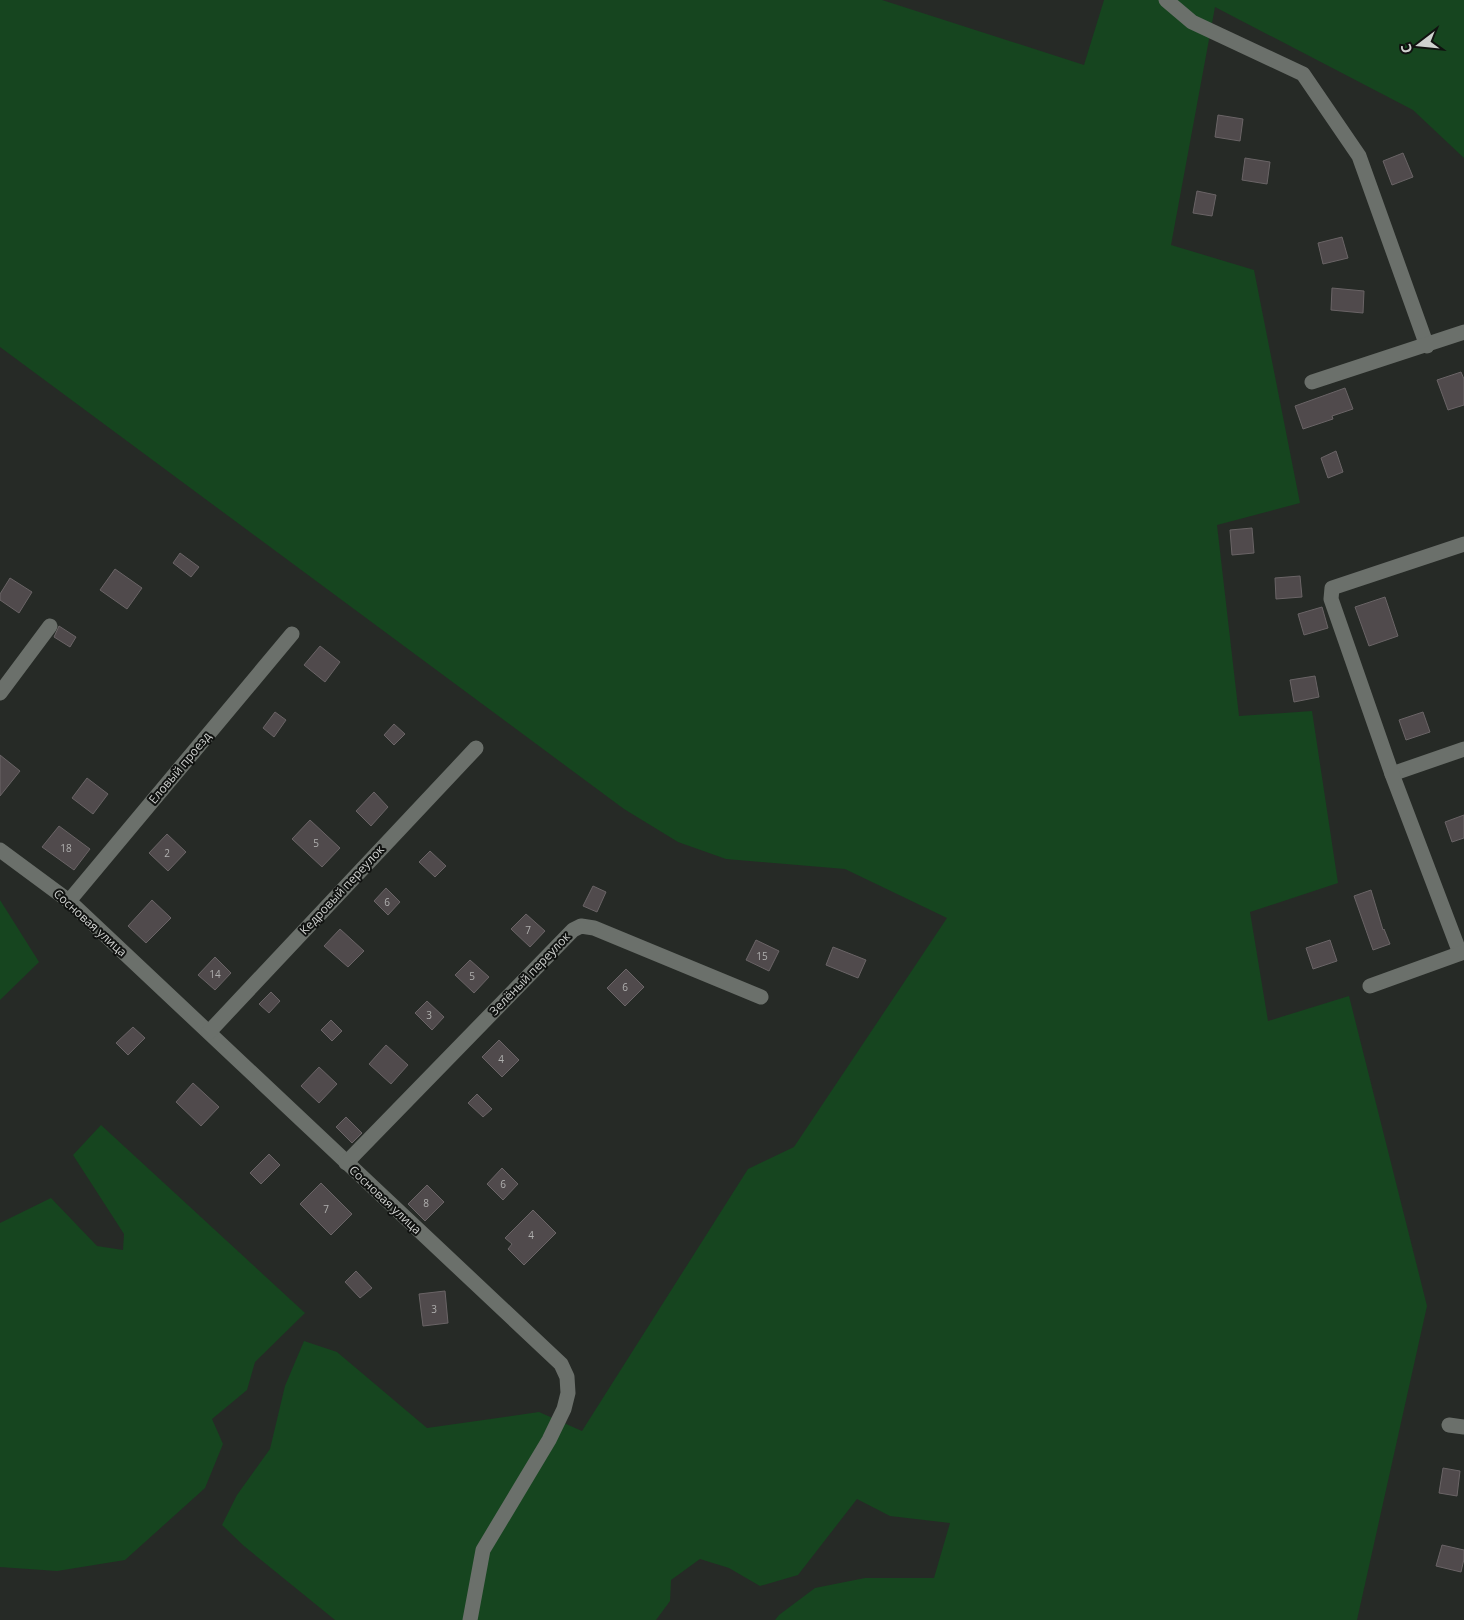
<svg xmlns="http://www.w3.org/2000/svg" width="1464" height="1620" font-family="'Open Sans',sans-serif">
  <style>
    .green { fill: #16451f }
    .building { fill: #504a4c; stroke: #6a6466 }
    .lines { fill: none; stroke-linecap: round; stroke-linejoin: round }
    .street { stroke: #6b706b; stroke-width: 15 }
    .labels { text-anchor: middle; stroke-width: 4; stroke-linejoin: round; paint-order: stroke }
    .number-label { font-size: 10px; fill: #b0b0af }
    .street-label { font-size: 12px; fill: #d0d2d0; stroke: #101210 }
  </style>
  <rect width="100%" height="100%" fill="#262a26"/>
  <g class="green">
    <polygon points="0,0 882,0 1084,65 1104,0 1464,0 1464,158 1413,110 1215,7 1171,245 1254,270 1300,503 1217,525 1239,716 1312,711 1338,883 1250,912 1268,1021 1349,996 1427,1306 1357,1620 775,1620 779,1615 815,1588 865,1578 934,1578 950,1523 890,1516 857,1499 798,1575 760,1586 729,1568 700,1559 671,1580 670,1601 656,1620 335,1620 244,1546 222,1525 237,1495 270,1449 285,1386 304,1341 337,1352 427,1428 539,1412 582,1431 748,1169 794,1147 947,918 845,869 726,859 678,842 624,809 0,347"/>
    <polygon points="0,900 39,962 0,1000"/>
    <polygon points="101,1125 305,1313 255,1362 247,1390 212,1419 223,1444 205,1488 125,1560 57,1571 0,1567 0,1223 51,1198 97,1246 123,1250 124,1234 73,1155"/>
  </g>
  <g class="building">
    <polygon points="1218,115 1243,119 1240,141 1215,137"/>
    <polygon points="1403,153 1413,177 1392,185 1383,161"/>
    <polygon points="1245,158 1270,162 1267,184 1242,180"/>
    <polygon points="1197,191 1216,195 1212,216 1193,213"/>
    <polygon points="1342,237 1348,258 1323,264 1318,243"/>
    <polygon points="1332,288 1364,291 1363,313 1331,310"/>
    <polygon points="1461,372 1464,379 1464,405 1448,410 1437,380"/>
    <polygon points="1345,388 1353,409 1332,416 1333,419 1303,429 1295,406"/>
    <polygon points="1336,451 1343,472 1328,478 1321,458"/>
    <polygon points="1252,528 1254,553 1232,555 1230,530"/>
    <polygon points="180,553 199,567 191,577 173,563"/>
    <polygon points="115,569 142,588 127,609 100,590"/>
    <polygon points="1300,576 1302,597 1276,599 1275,578"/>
    <polygon points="10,578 32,592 19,613 0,600 0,594"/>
    <polygon points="1385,597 1398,636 1369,646 1355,607"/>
    <polygon points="1322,607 1328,628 1304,635 1298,614"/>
    <polygon points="59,626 76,637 70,647 54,637"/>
    <polygon points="320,646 340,662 325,682 304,665"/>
    <polygon points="1315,676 1319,697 1294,702 1290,680"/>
    <polygon points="275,712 286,720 274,737 263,728"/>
    <polygon points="1423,712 1430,732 1406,740 1399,720"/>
    <polygon points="394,724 405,734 394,745 384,735"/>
    <polygon points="0,755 20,771 0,796"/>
    <polygon points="87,778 108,794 93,814 72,798"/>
    <polygon points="374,792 388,807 371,826 356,811"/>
    <polygon points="1464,815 1464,838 1452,842 1445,822"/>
    <polygon points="310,820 340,848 322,867 292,839"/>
    <polygon points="59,826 90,849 74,870 42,847"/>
    <polygon points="167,834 186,852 168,871 149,853"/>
    <polygon points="430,851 446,866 435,877 419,862"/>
    <polygon points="593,886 606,892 597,912 583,906"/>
    <polygon points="386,888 400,902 388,915 374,901"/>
    <polygon points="1371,890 1383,930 1384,929 1390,944 1373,950 1354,896"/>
    <polygon points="152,900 171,918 146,943 128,926"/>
    <polygon points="526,914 545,931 530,947 511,929"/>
    <polygon points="340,929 364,951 348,967 324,946"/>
    <polygon points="756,940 779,951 769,971 746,960"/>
    <polygon points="1330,940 1337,961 1313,969 1306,948"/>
    <polygon points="833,947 866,960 858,978 826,965"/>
    <polygon points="215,957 231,973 215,990 198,975"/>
    <polygon points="470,960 489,977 474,993 455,975"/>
    <polygon points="626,969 644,987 625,1006 607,988"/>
    <polygon points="271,992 280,1001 269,1013 259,1004"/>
    <polygon points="427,1001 444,1017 432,1030 415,1013"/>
    <polygon points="331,1020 342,1031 332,1041 321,1030"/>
    <polygon points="133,1027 145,1038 128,1055 116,1043"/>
    <polygon points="499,1040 519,1060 502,1077 482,1057"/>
    <polygon points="386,1045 408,1065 391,1084 369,1064"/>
    <polygon points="319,1067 337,1084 319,1103 301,1086"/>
    <polygon points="193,1083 219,1107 201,1126 176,1102"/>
    <polygon points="477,1094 492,1109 483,1117 468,1103"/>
    <polygon points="346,1117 362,1133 352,1143 336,1127"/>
    <polygon points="269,1154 280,1165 261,1184 250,1173"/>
    <polygon points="502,1168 518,1184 503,1200 487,1184"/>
    <polygon points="321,1183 352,1214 331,1235 300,1204"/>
    <polygon points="427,1185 444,1202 425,1221 408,1204"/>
    <polygon points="533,1210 556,1233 524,1265 508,1249 512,1244 505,1238"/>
    <polygon points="356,1271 372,1288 360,1298 345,1282"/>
    <polygon points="445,1291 448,1323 423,1326 419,1294"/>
    <polygon points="1443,1468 1460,1471 1457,1496 1439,1493"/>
    <polygon points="1442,1545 1464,1550 1464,1559 1461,1572 1436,1566"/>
  </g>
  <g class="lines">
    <g class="street">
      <polyline points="1166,0 1192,22 1303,74 1359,156 1427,346"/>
      <polyline points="1312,382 1464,332"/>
      <polyline points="0,693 50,626"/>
      <polyline points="1392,774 1464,749"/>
      <polyline points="0,850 69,901 561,1364 567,1377 568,1393 564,1409 549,1440 483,1550 470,1620"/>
      <polyline points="69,901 292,634"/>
      <polyline points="1460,953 1392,774 1331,599 1332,588 1464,544"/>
      <polyline points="1370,986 1464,952"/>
      <polyline points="209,1032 476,748"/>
      <polyline points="346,1163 573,930 581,926 594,928 761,997"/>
      <polyline points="1449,1425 1464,1427"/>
    </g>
  </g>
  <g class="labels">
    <g class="number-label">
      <text x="316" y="847">5</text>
      <text x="66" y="852">18</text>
      <text x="167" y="857">2</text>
      <text x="387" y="906">6</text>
      <text x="528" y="934">7</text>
      <text x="762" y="960">15</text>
      <text x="215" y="978">14</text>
      <text x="472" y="980">5</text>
      <text x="625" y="991">6</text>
      <text x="429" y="1019">3</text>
      <text x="501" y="1063">4</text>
      <text x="503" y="1188">6</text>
      <text x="426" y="1207">8</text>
      <text x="326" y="1213">7</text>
      <text x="531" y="1239">4</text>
      <text x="434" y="1313">3</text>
    </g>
    <g class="street-label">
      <text transform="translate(180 768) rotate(-50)" y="4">Еловый проезд</text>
      <text transform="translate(342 890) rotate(-47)" y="4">Кедровый переулок</text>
      <text transform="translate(90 923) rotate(42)" y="4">Сосновая улица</text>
      <text transform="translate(530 974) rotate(-46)" y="4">Зелёный переулок</text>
      <text transform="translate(385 1200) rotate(43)" y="4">Сосновая улица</text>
    </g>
  </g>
  <g transform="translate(1419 45) rotate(254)" stroke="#101210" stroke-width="4" paint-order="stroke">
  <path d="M0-4L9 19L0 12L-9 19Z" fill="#d0d2d0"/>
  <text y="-8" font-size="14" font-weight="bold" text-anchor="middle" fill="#d0d2d0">С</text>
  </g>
</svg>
